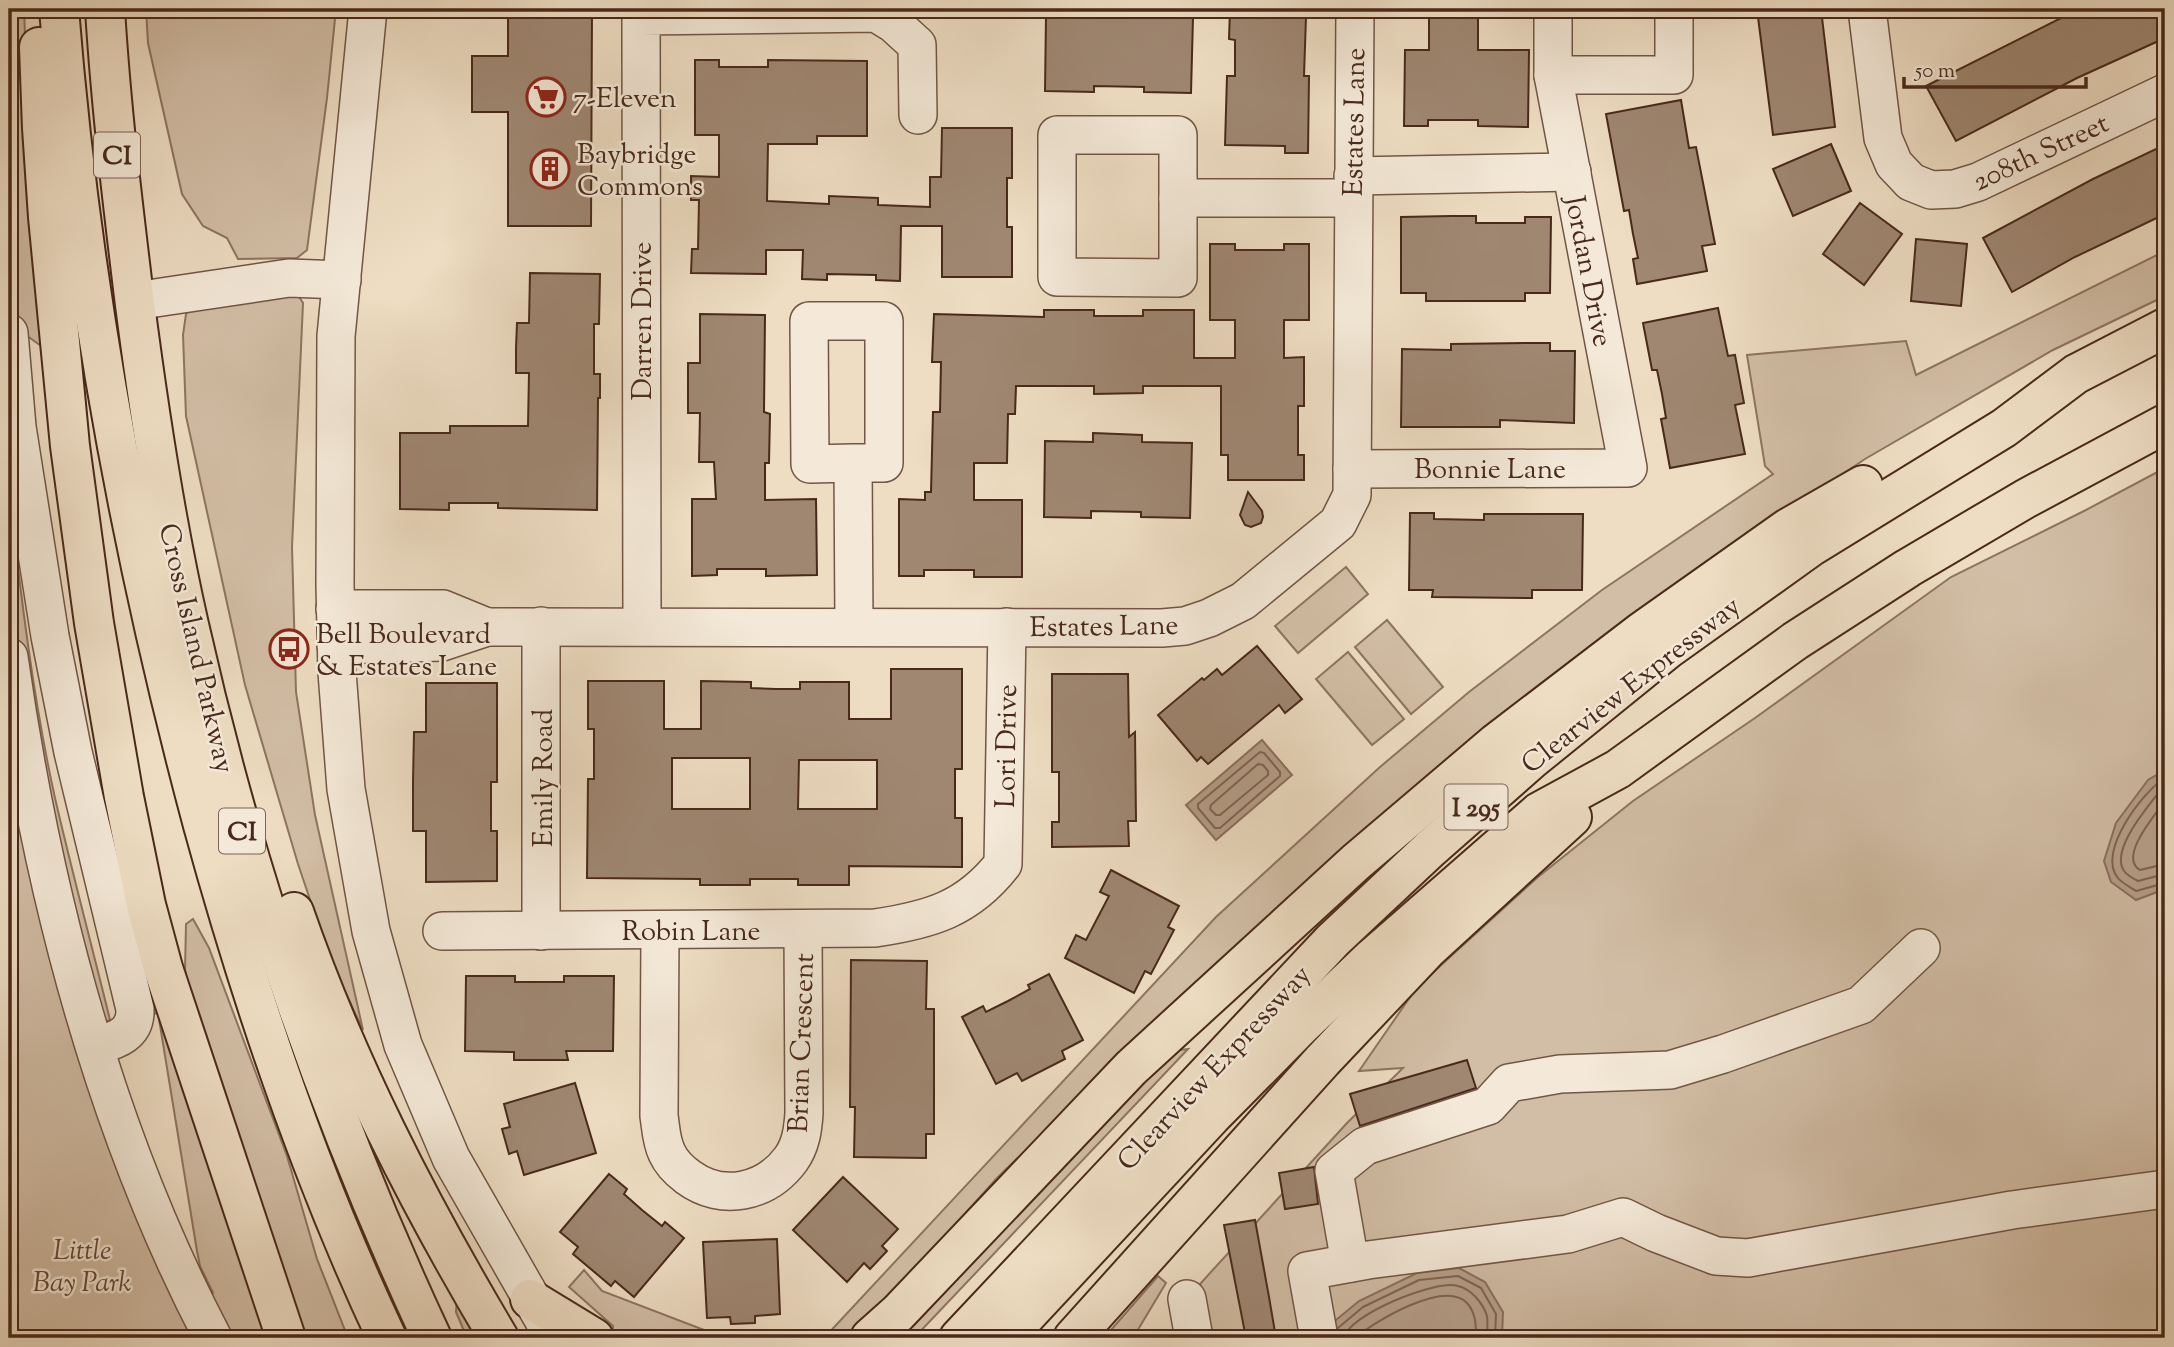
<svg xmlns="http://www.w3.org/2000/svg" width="2174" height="1347" font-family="'Sorts Mill Goudy',serif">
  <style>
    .green { fill: #d2bea6; stroke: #8e7460; stroke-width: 2 }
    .water { fill: #b6a08a; stroke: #8a705e; stroke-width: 2 }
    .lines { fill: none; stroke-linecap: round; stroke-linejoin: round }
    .shore { stroke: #806452; stroke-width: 2 }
    .building { fill: #9f8772; stroke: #49291b; stroke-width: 2; fill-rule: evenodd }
    .minor-casing { stroke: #725645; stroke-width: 40 }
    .highway-casing { stroke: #49291b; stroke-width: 42 }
    .minor { stroke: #f4e9d8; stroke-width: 37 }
    .highway { stroke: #eeddc3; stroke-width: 38 }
    .labels { text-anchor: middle; stroke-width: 5; stroke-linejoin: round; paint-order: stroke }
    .shield { fill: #f4e9d8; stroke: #7c6354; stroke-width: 2 }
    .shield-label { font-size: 26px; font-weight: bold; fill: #49291b }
    .poi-label { font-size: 28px; fill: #49291b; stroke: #f4e9d8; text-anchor: start }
    .street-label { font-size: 28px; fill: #49291b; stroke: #f4e9d8 }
    .park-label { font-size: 28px; font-style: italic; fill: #644737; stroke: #f4e9d8 }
  </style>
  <rect width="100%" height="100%" fill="#eeddc3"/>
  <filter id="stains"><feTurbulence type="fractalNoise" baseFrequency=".00286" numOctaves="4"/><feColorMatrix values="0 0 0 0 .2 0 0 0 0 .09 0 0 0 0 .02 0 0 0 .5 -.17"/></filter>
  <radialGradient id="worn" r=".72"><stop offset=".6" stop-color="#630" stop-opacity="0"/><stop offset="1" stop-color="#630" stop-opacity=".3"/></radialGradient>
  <g class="green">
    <polygon points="9,9 24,9 27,87 44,348 9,323"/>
    <polygon points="146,9 336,9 327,98 307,250 297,258 238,259 227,238 203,226 182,194 148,43"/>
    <polygon points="2165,251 2165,296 2053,350 1865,459 1667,593 1126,1053 997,1178 853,1338 824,1338 1216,917 1380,767 1469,692 1602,590 1773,474 1765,466 1747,355 1906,341 1916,375"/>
    <polygon points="298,295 303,303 292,547 296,692 315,815 363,1030 330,959 298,864 245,685 186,416 183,335 186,314 195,303"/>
    <polygon points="2165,468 2165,1338 1210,1338 1200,1284 1347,1123 1403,1068 1359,1071 1417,987 1538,877 1633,801 1755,718 1951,577 2084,511"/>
    <path d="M9,481C19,587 32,694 55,798C72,872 92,946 110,1020L100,1023L29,721L9,575Z"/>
    <polygon points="1346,567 1368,594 1298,653 1275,626"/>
    <polygon points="1387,620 1443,687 1411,714 1355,647"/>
    <polygon points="1348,652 1404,719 1372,745 1316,679"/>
    <polygon points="9,746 198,1338 9,1338"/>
    <polygon points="98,803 116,828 200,1033 185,970 186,924 193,919 209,948 287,1156 317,1259 348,1338 225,1338 207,1301 213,1293 200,1266 197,1251 158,1013 152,1014"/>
    <polygon points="1188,1049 914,1338 893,1338 1171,1051"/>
    <polygon points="584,1270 602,1291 725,1338 617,1338 612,1336 613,1326 569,1287"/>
    <polygon points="1158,1276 1166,1283 1133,1338 1104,1338"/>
    <polygon points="457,1298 481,1338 467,1338 456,1312"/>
  </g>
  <g class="water">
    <polygon points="1262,740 1292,775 1216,840 1186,805"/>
    <polygon points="2165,770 2165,889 2136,900 2111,882 2104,861 2116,823 2148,780"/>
    <polygon points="1459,1268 1485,1282 1503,1312 1502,1338 1329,1338 1325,1329 1359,1301 1417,1273"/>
  </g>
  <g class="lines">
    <g class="shore">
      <polygon points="1260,752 1264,753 1280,772 1280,776 1220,828 1215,828 1198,808 1198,804"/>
      <polygon points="1258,764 1263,765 1268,771 1268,775 1220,815 1216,815 1210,809 1211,805"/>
      <path d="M2165,778C2143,791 2096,853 2118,878C2122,883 2130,887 2136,891L2165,883"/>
      <path d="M2165,788L2159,792C2147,808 2110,850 2124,871C2127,875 2134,879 2138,881L2165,874"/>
      <path d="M2165,801C2155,815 2118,857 2140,870L2165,864"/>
      <polyline points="1338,1328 1363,1307 1419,1280 1458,1276 1481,1288 1496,1314 1495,1338"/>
      <path d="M1344,1338C1348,1315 1436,1279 1458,1286C1471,1289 1483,1303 1487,1316C1488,1323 1487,1332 1487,1338"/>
      <path d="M1355,1338C1374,1322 1444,1279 1467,1303C1476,1313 1476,1325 1476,1338"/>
    </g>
  </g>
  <g class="building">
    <polygon points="508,9 592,9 591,226 508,226 508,112 472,112 472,56 508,56"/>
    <polygon points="1095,9 1145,9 1145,16 1193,17 1191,93 1144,92 1144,87 1094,86 1094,92 1045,91 1046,16 1095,16"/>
    <polygon points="1230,9 1299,9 1299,17 1306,17 1304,76 1309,76 1308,153 1285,153 1285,146 1225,145 1227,76 1235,76 1235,40 1229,39"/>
    <polygon points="1429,9 1478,9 1478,50 1529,50 1528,127 1478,126 1478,120 1428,120 1428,126 1404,126 1405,50 1429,50"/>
    <polygon points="1821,9 1835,127 1773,135 1758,17"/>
    <polygon points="2079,9 2165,9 2165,38 2077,78 1956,141 1926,86"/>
    <polygon points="695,60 719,60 719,67 768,67 768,60 867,61 867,136 817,136 817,144 768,144 767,201 829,204 829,196 878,198 878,205 930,207 930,177 941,177 942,128 1012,128 1012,178 1007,178 1007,227 1012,227 1012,277 942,277 942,226 901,226 900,281 876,280 876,275 827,274 827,280 802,279 803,250 766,250 766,274 691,273 692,249 698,249 699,200 691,200 691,176 719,177 719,135 695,135"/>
    <polygon points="1681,100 1689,148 1696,147 1715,244 1702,246 1707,271 1637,284 1633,259 1638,258 1633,234 1629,210 1624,211 1606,114"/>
    <polygon points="1831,144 1851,191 1793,216 1773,169"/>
    <polygon points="2158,148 2165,163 2165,214 2075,257 2012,292 1983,238 2093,179"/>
    <polygon points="1860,203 1902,234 1864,285 1823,254"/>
    <polygon points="1451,216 1476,216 1476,223 1525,223 1525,217 1551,217 1550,293 1525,293 1525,301 1426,301 1426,293 1401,293 1401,217"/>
    <polygon points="1916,239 1967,244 1961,306 1911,301"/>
    <polygon points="1210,244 1235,244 1235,250 1284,250 1284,244 1309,244 1309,320 1284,320 1284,358 1304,357 1304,406 1298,406 1298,455 1304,455 1304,480 1228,480 1228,455 1221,455 1221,386 1143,386 1143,393 1094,394 1094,386 1016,386 1015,414 1008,414 1007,463 974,463 974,500 1022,500 1022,577 974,577 974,570 924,570 924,576 899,576 899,499 925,500 925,492 931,492 933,412 940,412 941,362 932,362 934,314 1044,317 1044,310 1094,310 1094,316 1143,316 1143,310 1194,310 1194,358 1235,358 1235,320 1210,320"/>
    <polygon points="530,273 600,274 599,324 594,324 594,374 600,374 600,398 598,398 597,510 498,508 498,503 449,503 449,510 400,509 400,433 450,433 450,426 528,426 529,373 516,373 516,348 517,323 529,323"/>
    <polygon points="1718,308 1728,356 1735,355 1744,403 1735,405 1745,454 1670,468 1661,419 1666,418 1662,394 1657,370 1652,370 1643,323"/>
    <polygon points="700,314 765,315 764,412 770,414 769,463 765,463 765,500 816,499 817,575 766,576 766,569 717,569 717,575 692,576 692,499 716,499 714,462 699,462 700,413 688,413 688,363 700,363"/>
    <polygon points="1525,343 1550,343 1550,351 1575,351 1574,423 1500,420 1500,427 1401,427 1402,349 1451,350 1451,344"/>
    <polygon points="1093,433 1142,435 1142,442 1192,443 1190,518 1141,517 1141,512 1091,511 1091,518 1044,517 1045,441 1093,442"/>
    <polygon points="1248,492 1262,511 1263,517 1261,523 1251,527 1245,525 1240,515"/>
    <polygon points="1410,513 1434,513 1434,519 1484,520 1484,514 1583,514 1582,590 1532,590 1532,598 1432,597 1433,590 1409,590"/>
    <polygon points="1257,646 1302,699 1285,713 1279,705 1208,764 1201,757 1197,761 1158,715 1202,678 1204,680 1217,669 1222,675"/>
    <path d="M891,669H962V769H955V818H962V867L849,866V885H798V879H750V885H700V879L587,878L588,779H594V729H588V681H664V729H701V681L751,682V688L776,689H800V682H849V719H891ZM672,758H750V809H672ZM799,760H877V809H798Z"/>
    <polygon points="1052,674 1128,674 1129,737 1135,732 1136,821 1128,821 1129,846 1052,847 1052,822 1059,822 1059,772 1052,772"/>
    <polygon points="426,683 497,683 497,782 491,782 491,831 497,831 497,881 426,882 426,831 413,831 413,782 414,732 426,732"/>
    <polygon points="1111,870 1179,906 1168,927 1174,930 1151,974 1145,971 1134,993 1065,958 1076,935 1086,940 1109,896 1100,892"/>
    <polygon points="851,960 927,961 926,1009 934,1009 934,1134 926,1134 926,1158 854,1157 855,1107 850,1107"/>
    <polygon points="1049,974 1083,1040 1062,1051 1065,1059 1022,1081 1017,1073 996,1084 962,1017 983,1006 986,1012 1008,1001 1030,989 1028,985"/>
    <polygon points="466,976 515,976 515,982 564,982 564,976 614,976 613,1051 566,1051 568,1060 514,1060 514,1052 465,1051"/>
    <polygon points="1467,1060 1476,1088 1360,1126 1350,1094"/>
    <polygon points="575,1083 596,1153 524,1175 517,1151 509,1154 502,1129 510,1127 504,1104"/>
    <polygon points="1314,1167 1318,1204 1285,1209 1279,1173"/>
    <polygon points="609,1174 627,1189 624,1194 642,1210 662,1226 665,1222 684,1238 634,1297 615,1281 611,1286 573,1254 578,1247 560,1232"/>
    <polygon points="843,1177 898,1229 882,1246 887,1251 870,1269 864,1263 847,1282 793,1230"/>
    <polygon points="1255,1220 1269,1297 1276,1338 1246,1338 1224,1225"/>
    <polygon points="777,1239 780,1314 755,1316 755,1323 731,1324 730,1317 707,1318 703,1242"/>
  </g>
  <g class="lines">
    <g class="minor-casing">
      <g id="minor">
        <polyline points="368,9 336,336 335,585 337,672 346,789 371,931 403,1045 451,1158 554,1338"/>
        <polyline points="1867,9 1883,138 1894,164 1911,182 1931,190 1955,189 1978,182 2165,93"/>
        <polyline points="1553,75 1674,75 1674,9"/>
        <polygon points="1057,135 1178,135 1178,278 1057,277"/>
        <polyline points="1353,176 1572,172"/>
        <polyline points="1178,198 1352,198"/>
        <polyline points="135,301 289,278 342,280"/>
        <path d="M9,333L17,427L50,636L73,752L135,1009C136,1034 117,1040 96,1046"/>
        <polyline points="853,463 884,463 884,321 809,321 810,464 853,463 854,627"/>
        <polyline points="1352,469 1628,468 1553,75 1553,9"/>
        <polyline points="335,609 443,609 487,627"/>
        <polyline points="541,626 541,931"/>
        <polyline points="642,626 641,16 876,13 894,24 917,45 918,115"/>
        <polyline points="336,645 442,642 487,627 1162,628 1185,626 1209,618 1243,601 1338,523 1352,495 1355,9"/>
        <path d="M9,657C42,890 104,1130 213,1338"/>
        <path d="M660,930L659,1116C661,1128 661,1141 667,1153C671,1162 680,1171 688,1177C722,1202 766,1193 791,1159C801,1145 803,1129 804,1113L803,929"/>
        <path d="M442,931L875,928C930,920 968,909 1003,864L1007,627"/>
        <polyline points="1350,1263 1334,1171 1365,1146 1488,1106 1509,1083 1560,1074 1670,1070 1723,1054 1861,1005 1921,948"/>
        <polyline points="1187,1299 1194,1338"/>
        <polyline points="1319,1338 1307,1271 1368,1260 1568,1234 1623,1217 1656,1233 1716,1256 1748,1258 2012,1210 2165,1189"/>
      </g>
    </g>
    <g class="highway-casing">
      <g id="highway">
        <path d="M59,9C81,285 131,557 203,825C251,1000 309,1173 387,1338"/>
        <path d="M105,9C111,108 123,206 135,305C149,412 165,520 189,625C244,870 326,1111 432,1338"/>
        <polyline points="39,47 42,128 48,217 70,446 94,623 124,797 146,905 163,968 286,1338"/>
        <path d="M294,912C346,1062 418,1202 499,1338"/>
        <polyline points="530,1299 594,1338"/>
        <polyline points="870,1338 898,1313 1131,1068 1356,862 1496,743 1641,632 1788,528 1863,485"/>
        <polyline points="959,1338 1333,940 1430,849 1531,760 1668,649 1812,546 2004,428 2076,374 2165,328"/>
        <polyline points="1005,1338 1212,1116 1303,1024 1372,958 1539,812 1618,769 1795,641 1908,568 2025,499 2165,424"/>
        <polyline points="1073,1338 1323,1060 1428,949 1572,817"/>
      </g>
    </g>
    <use href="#minor" class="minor"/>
    <use href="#highway" class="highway"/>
  </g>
  <defs>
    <g id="supermarket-ring" transform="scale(2.0125)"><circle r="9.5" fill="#f4e9d8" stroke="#8f2418" stroke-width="1.5"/><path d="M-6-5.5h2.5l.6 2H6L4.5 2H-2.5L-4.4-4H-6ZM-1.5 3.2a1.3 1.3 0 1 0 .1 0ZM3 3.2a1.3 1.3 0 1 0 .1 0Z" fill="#8f2418"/></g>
    <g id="building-ring" transform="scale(2.0125)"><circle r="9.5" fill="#f4e9d8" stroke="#8f2418" stroke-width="1.5"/><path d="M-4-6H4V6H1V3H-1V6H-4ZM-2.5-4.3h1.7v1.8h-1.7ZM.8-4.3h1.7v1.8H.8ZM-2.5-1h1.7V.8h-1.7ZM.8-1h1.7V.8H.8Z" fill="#8f2418"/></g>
    <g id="bus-ring" transform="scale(2.0125)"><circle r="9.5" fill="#f4e9d8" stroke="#8f2418" stroke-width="1.5"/><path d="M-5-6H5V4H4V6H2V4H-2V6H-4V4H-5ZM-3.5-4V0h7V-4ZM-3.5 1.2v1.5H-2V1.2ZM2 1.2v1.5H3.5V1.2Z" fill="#8f2418"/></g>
  </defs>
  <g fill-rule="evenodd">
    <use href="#supermarket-ring" x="546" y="97"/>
    <use href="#building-ring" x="550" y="169"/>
    <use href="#bus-ring" x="289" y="649"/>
  </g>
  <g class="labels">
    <g class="shield">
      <rect x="94" y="132.5" width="46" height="45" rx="5"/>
      <rect x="1444.5" y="784.5" width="63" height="45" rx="5"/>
      <rect x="219" y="808.5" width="46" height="45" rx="5"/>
    </g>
    <g class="shield-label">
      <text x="117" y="164">CI</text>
      <text x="1476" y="816">I 295</text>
      <text x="242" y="840">CI</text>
    </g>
    <g class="poi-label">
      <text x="573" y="107">7-Eleven</text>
      <text x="577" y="163">Baybridge<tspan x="577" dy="32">Commons</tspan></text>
      <text x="316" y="643">Bell Boulevard<tspan x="316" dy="32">&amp; Estates Lane</tspan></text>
    </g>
    <g class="street-label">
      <text transform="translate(1353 122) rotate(-89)" y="10">Estates Lane</text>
      <text transform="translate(2040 151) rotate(-25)" y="10">208th Street</text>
      <text transform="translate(1590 271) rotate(79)" y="10">Jordan Drive</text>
      <text transform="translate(641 321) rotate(-90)" y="10">Darren Drive</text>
      <text x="1490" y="478">Bonnie Lane</text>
      <text transform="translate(1104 625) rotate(-1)" y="10">Estates Lane</text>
      <text transform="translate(198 648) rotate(77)" y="10">Cross Island Parkway</text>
      <text transform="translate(1630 684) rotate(-38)" y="10">Clearview Expressway</text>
      <text transform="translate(1005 746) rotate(-89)" y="10">Lori Drive</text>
      <text transform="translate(542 778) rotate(-90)" y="10">Emily Road</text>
      <text x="691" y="940">Robin Lane</text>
      <text transform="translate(800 1043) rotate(-88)" y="10">Brian Crescent</text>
      <text transform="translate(1213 1067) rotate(-47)" y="10">Clearview Expressway</text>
    </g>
    <g class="park-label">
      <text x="82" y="1259">Little<tspan x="82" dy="32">Bay Park</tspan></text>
    </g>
  </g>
  <rect width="2174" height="1347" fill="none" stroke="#eeddc3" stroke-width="35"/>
  <rect x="10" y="10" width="2153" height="1326" fill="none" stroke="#49291b" stroke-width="3.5"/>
  <rect x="18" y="18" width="2139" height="1312" fill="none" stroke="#49291b" stroke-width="2"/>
  <path d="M1904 77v10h182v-10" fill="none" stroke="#49291b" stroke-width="3.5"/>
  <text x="1915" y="77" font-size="21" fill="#49291b" stroke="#f4e9d8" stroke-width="5" paint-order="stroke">50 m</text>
  <rect width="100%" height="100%" filter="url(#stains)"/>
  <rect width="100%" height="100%" fill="url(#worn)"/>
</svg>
